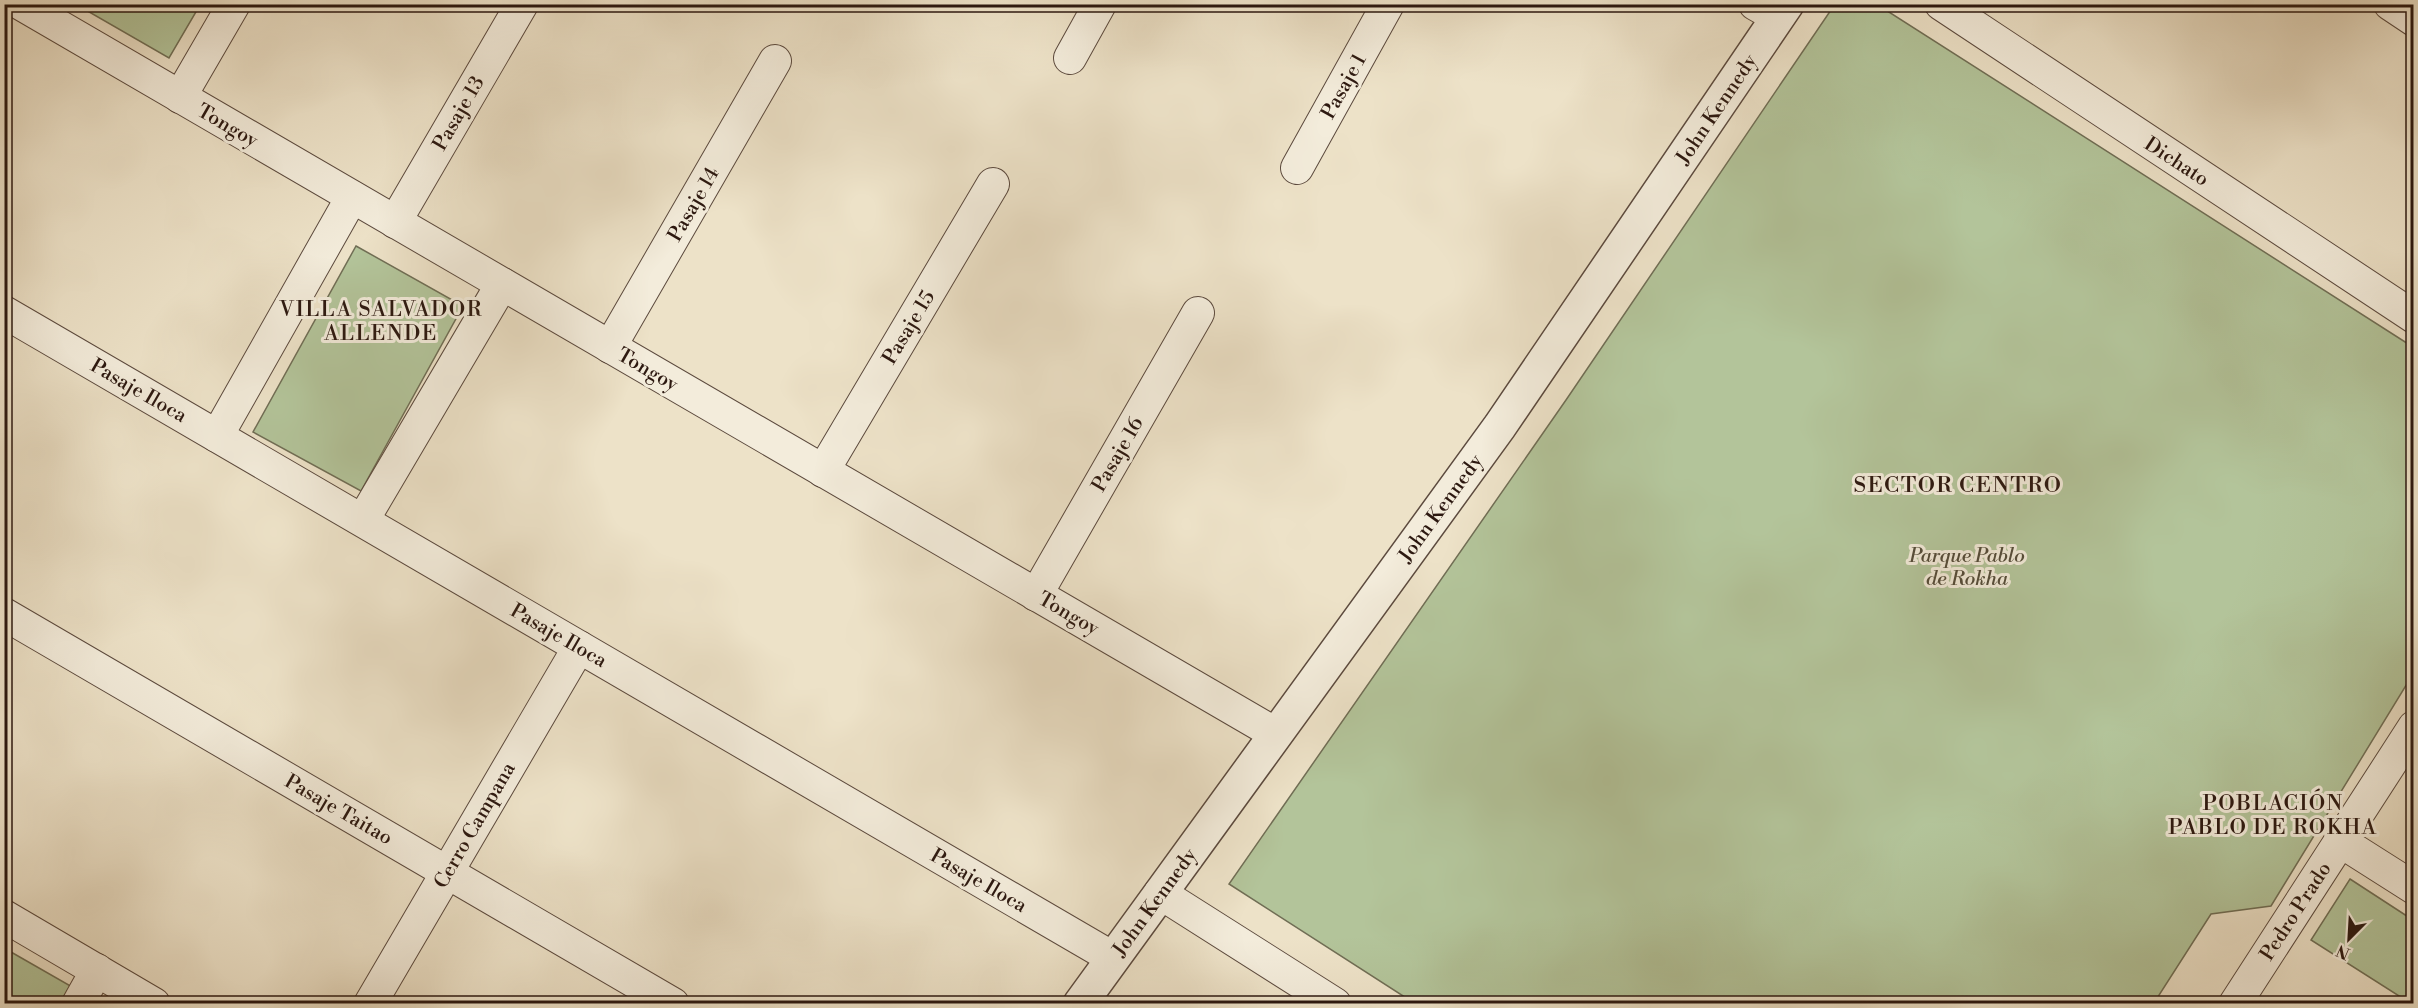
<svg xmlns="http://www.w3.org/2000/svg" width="2418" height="1008" font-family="'Libre Bodoni',serif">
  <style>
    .green { fill: #b3c49a; stroke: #706e55; stroke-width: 1.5 }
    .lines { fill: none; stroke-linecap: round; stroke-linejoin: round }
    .minor-casing { stroke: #5c4a3e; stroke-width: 34 }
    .tertiary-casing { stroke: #5c4a3e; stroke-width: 36 }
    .minor { stroke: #f3ecdb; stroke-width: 32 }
    .tertiary { stroke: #f3ecdb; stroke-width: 33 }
    .labels { text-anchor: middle; stroke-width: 6; stroke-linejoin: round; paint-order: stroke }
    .street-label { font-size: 20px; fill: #2c1810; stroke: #f3ecdb }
    .park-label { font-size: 20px; font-style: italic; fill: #544c39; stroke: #f3ecdb }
    .neighbourhood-label { font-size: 21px; letter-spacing: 1.5px; fill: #2c1810; stroke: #f3ecdb }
    .quarter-label { font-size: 22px; letter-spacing: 1.5px; fill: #2c1810; stroke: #f3ecdb }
  </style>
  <rect width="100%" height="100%" fill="#ede2c8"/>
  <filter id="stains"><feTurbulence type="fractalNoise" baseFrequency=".00333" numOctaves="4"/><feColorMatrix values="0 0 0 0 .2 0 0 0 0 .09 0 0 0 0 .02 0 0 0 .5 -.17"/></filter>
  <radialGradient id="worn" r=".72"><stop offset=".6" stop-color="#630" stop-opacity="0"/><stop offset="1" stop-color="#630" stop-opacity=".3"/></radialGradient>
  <g class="green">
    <polygon points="1835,4 1878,5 2413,347 2413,674 2271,906 2211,914 2154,1003 1414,1003 1229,884 1566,400"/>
    <polygon points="77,5 200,5 169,58"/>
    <polygon points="356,246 463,306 361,491 253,432"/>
    <polygon points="2350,879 2413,920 2413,1003 2410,1003 2311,940"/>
    <polygon points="4,948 74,988 65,1003 5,1003"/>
  </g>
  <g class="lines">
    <g class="minor-casing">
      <g id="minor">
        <polyline points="21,4 1276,734"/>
        <polyline points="1755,4 1778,17"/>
        <polyline points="1941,4 2414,317"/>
        <polyline points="2390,4 2414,20"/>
        <polyline points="1070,58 1100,4"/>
        <polyline points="180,97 234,4"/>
        <polyline points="1297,168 1388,4"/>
        <polyline points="395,222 522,4"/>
        <polyline points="4,312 1113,958"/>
        <polyline points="610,347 775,61"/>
        <polyline points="217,436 352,197"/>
        <polyline points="823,471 993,184"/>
        <polyline points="363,520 502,284"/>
        <polyline points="1036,595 1198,313"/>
        <polyline points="4,614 673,1004"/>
        <polyline points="2340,841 2414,888"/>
        <polyline points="1160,893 1335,1004"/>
        <polyline points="4,916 154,1004"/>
        <polyline points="78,1004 97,970"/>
        <polyline points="370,1004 579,647"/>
        <polyline points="2235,1004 2414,727"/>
      </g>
    </g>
    <g class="tertiary-casing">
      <polyline id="tertiary" points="1080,1004 1500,426 1787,4"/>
    </g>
    <use href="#minor" class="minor"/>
    <use href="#tertiary" class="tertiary"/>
  </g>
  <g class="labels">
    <g class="street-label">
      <text transform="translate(1343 86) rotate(-61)" y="7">Pasaje 1</text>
      <text transform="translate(1716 109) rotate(-56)" y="7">John Kennedy</text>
      <text transform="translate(458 113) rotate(-60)" y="7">Pasaje 13</text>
      <text transform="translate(228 125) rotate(30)" y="7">Tongoy</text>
      <text transform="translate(2177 161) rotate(33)" y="7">Dichato</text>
      <text transform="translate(693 204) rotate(-60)" y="7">Pasaje 14</text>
      <text transform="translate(908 327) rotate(-59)" y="7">Pasaje 15</text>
      <text transform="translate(648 369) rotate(30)" y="7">Tongoy</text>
      <text transform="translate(139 390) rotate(30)" y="7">Pasaje Iloca</text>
      <text transform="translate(1117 454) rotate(-60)" y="7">Pasaje 16</text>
      <text transform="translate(1440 508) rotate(-54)" y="7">John Kennedy</text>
      <text transform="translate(1069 613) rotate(30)" y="7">Tongoy</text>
      <text transform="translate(559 635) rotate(30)" y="7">Pasaje Iloca</text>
      <text transform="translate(339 809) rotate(30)" y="7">Pasaje Taitao</text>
      <text transform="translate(474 825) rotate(-60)" y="7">Cerro Campana</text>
      <text transform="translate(979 880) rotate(30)" y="7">Pasaje Iloca</text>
      <text transform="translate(1154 902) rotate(-54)" y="7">John Kennedy</text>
      <text transform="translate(2295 911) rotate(-57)" y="7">Pedro Prado</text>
    </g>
    <g class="park-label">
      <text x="1967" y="562">Parque Pablo<tspan x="1967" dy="23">de Rokha</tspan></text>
    </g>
    <g class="neighbourhood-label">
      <text x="381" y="316">VILLA SALVADOR<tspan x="381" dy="24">ALLENDE</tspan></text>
      <text x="2273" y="810">POBLACIÓN<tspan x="2273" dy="24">PABLO DE ROKHA</tspan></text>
    </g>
    <g class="quarter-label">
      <text x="1958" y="492">SECTOR CENTRO</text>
    </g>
  </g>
  <rect width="2418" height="1008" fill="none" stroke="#ede2c8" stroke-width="24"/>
  <rect x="6" y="6" width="2406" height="996" fill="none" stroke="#2c1810" stroke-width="3"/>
  <rect x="12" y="12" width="2394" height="984" fill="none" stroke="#2c1810" stroke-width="1.5"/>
  <g transform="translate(2349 939) rotate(204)" stroke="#f3ecdb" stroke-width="4.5" paint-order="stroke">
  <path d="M0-4.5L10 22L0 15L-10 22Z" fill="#2c1810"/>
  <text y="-9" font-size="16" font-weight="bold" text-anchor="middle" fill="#2c1810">N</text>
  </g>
  <rect width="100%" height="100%" filter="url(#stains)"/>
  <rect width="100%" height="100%" fill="url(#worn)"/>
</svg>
